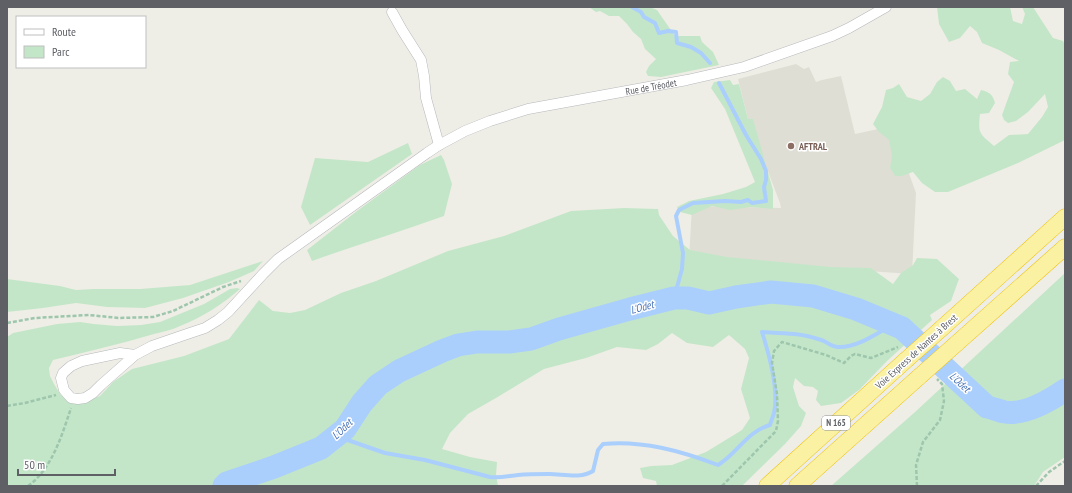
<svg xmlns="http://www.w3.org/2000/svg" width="1072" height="493" font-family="'PT Sans Narrow',sans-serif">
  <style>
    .education { fill: #dfded4 }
    .green { fill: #c4e6c8 }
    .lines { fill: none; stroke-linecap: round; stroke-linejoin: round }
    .stream { stroke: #aacffc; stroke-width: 4 }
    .river { stroke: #aacffc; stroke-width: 23 }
    .minor-casing { stroke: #b6b8bc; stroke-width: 11 }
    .trunk-casing { stroke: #edbe09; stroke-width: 17 }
    .path { stroke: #9dc6ad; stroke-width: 2.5; stroke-dasharray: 4 2; stroke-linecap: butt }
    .minor { stroke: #fff; stroke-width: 10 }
    .trunk { stroke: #faf1a2; stroke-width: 16 }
    .trunk-bridge-casing { stroke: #edbe09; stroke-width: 17; stroke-linecap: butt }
    .trunk-bridge { stroke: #faf1a2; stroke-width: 16 }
    .education-dot { fill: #8d6e63; stroke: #fff; stroke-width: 1.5 }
    .labels { text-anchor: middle; stroke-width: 3; stroke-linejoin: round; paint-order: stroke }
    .shield { fill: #fff; stroke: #8e9094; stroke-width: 1 }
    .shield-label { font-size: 9px; font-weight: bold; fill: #5e6066 }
    .street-label { font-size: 10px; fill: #5e6066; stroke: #fff }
    .education-label { font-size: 10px; font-weight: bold; fill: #785e54; stroke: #fff; text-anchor: start }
    .water-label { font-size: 11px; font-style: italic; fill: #4973b7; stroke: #fff }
  </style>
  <rect width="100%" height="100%" fill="#efeee6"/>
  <polygon class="education" points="796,64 804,69 809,67 816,82 822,80 841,76 855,134 892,126 916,193 912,274 689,259 692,206 781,208 780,203 748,119 738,79"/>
  <g class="green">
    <polygon points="589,7 650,7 657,10 675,36 700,36 702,42 713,52 719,65 661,77 648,76 646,72 649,66 656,59 645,49 641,39 633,32 627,24 619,16 609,16 600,11 596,12"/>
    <path d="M937,7H986L987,8L1010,7L1013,21L1022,24L1025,14L1022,7H1033L1053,38L1063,41L1065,45V140L1018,163L948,192H935L922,183L913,172L902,176H895L890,168L892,156L889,140L879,132L873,124L882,107L886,90L893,88L899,84L907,97L921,101L930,94L937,82L943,77L950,81L956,91L965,89L977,99L981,90C990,92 993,95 995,103L989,113L980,114C978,134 979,133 994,146L1009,135L1028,134L1042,117L1048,107L1045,94L1028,112L1016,121L1008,123L1004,120L1002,115L1014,82L1008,74L1010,62L1019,61L999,50L982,43L977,32L970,26L960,38L949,42L939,24Z"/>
    <polygon points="730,80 733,85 739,84 748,119 753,119 773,190 773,209 751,207 730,210 712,206 692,215 680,212 677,207 689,201 723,194 746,187 755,182 725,109 711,88 714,82"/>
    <polygon points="408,143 412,154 310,225 301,207 315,158 368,162"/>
    <path d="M441,155L444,160L452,184L444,216C400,232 356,245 312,261L307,250L357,211L420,165Z"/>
    <path d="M624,208L658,209L659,215L673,236L690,250L727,257L831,267L871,268L893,284L901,273L913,265L917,258L937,259L959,279L951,301L930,315L932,320L887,361L859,390L841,403L821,406L816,400L818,391L813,387L804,386L795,378L793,387L799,406L806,413L801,426L785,444L742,486H657L656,481L643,478L640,468L651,466L672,465L706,452L742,430L750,418L741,389L749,358L745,349L729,335L713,347L687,343L672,333L658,344L646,350L617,347L586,358L544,369L496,398L468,414L450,433L442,449L470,457L497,462L496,475L498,486H7V337L13,333L57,324L80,322L94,324L117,326L141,325L160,322L204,304L230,289L237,288L240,289C223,304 201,318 180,326C172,330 162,332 154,334C120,344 86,352 53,360L49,368L50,376L54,384L60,394L65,399L74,402L92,399L100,396L113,382L126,373L132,369L184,356L229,339L259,300L273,311L290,313L305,310L341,293L376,281L448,251L504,236L571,211Z"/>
    <polygon points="263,261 254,271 229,282 183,298 145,308 107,307 76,303 43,308 7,312 7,279 60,286 76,290 93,289 140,289 190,285"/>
    <polygon points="1065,273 1065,457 1043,472 1034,486 831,486 915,412"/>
  </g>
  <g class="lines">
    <g class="stream">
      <polyline points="632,7 641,12 644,17 655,23 659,33 668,31 676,32 677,43 691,47 701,53 710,63"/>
      <polyline points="674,298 682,269 683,253 676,216 679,210 693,203 725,201 741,202 748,200 752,203 766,201 764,187 766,180 766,171 761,159 746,135 719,83"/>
      <path d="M336,436L385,453L425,460L490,477C500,478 508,476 518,475C528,474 539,474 549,474C563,474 581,479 593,471L598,450L603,444C642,440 681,451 718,465C738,453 746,432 770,425C771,421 773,417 774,413C779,391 769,354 762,332C781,333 800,333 818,339C825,340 831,347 838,347C857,348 877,333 892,325"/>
    </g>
    <path class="river" d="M224,486L227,483L274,467L321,448L345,429L362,403L378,385L399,371L442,351L458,345L477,342H509L531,339L559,329L630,309L674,298H688L709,303L736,297L771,292L813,296L856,309L902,328L987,407C993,408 999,411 1005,412C1025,415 1049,401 1065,390"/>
    <g class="minor-casing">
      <g id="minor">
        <polyline points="392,12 402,30 421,60 424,76 426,98 439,145"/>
        <path id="s1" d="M135,355L120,353L82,361L71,366L63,373L61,378L64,390L71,398L78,399L85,398L93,393L101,385L135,355L152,346L190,333L205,328L218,320L228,312L263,274L278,259L427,153L439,145L465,131L490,121L528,109L687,80L744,67L832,36L849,28L886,7"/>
      </g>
    </g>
    <g class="trunk-casing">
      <g id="trunk">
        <polyline points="942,328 1065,217"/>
        <polyline points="956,344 1065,247"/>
        <polyline points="767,486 906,360"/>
        <polyline points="797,486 920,376"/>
      </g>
    </g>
    <g class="path">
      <polyline points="7,323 35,318 89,315 119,318 153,317 173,311 223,287 241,281"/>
      <polyline points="7,406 25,403 56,395"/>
      <path d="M28,486C52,469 62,435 71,408"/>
      <polyline points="722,486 776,431 778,421 777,394 772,363 774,351 782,342 826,355 844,363 851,356 855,354 871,358 898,347"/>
      <polyline points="917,486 916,465 923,442 940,420 944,401 942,384 937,379"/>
      <polyline points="1036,486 1049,472 1065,461"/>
    </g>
    <use href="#minor" class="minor"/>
    <use href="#trunk" class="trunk"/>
    <g class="trunk-bridge-casing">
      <g id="trunk-bridge">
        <polyline points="906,360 942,328"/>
        <polyline points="920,376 956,344"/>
      </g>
    </g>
    <use href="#trunk-bridge" class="trunk-bridge"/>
  </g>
  <circle class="education-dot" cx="791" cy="146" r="4"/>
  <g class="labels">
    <rect class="shield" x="822" y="416" width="28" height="14" rx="3"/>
    <g class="shield-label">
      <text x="836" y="426">N 165</text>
    </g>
    <g class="street-label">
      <text dy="4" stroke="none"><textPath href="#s1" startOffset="780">Rue de Tréodet</textPath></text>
      <text transform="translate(916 351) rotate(-42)" y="4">Voie Express de Nantes à Brest</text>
    </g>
    <g class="education-label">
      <text x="799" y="150">AFTRAL</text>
    </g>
    <g class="water-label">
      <text transform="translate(642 307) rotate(-15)" y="4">L'Odet</text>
      <text transform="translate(960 382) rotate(43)" y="4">L'Odet</text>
      <text transform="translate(342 429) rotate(-44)" y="4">L'Odet</text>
    </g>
  </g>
  <rect width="1072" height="493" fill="none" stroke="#5e6066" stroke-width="16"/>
  <rect x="16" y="16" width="130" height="52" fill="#ffffff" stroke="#bfbfc2"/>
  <rect x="24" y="29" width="20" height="6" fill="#ffffff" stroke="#bfbfc2"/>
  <text x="52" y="36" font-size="12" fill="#5e6066">Route</text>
  <rect x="24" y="46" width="20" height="12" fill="#c4e6c8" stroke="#bfbfc2"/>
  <text x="52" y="56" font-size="12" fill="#5e6066">Parc</text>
  <path d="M18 469v6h97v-6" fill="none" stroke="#5e6066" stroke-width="2"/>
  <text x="24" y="469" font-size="12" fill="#5e6066" stroke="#ffffff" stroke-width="3" paint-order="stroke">50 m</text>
</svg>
